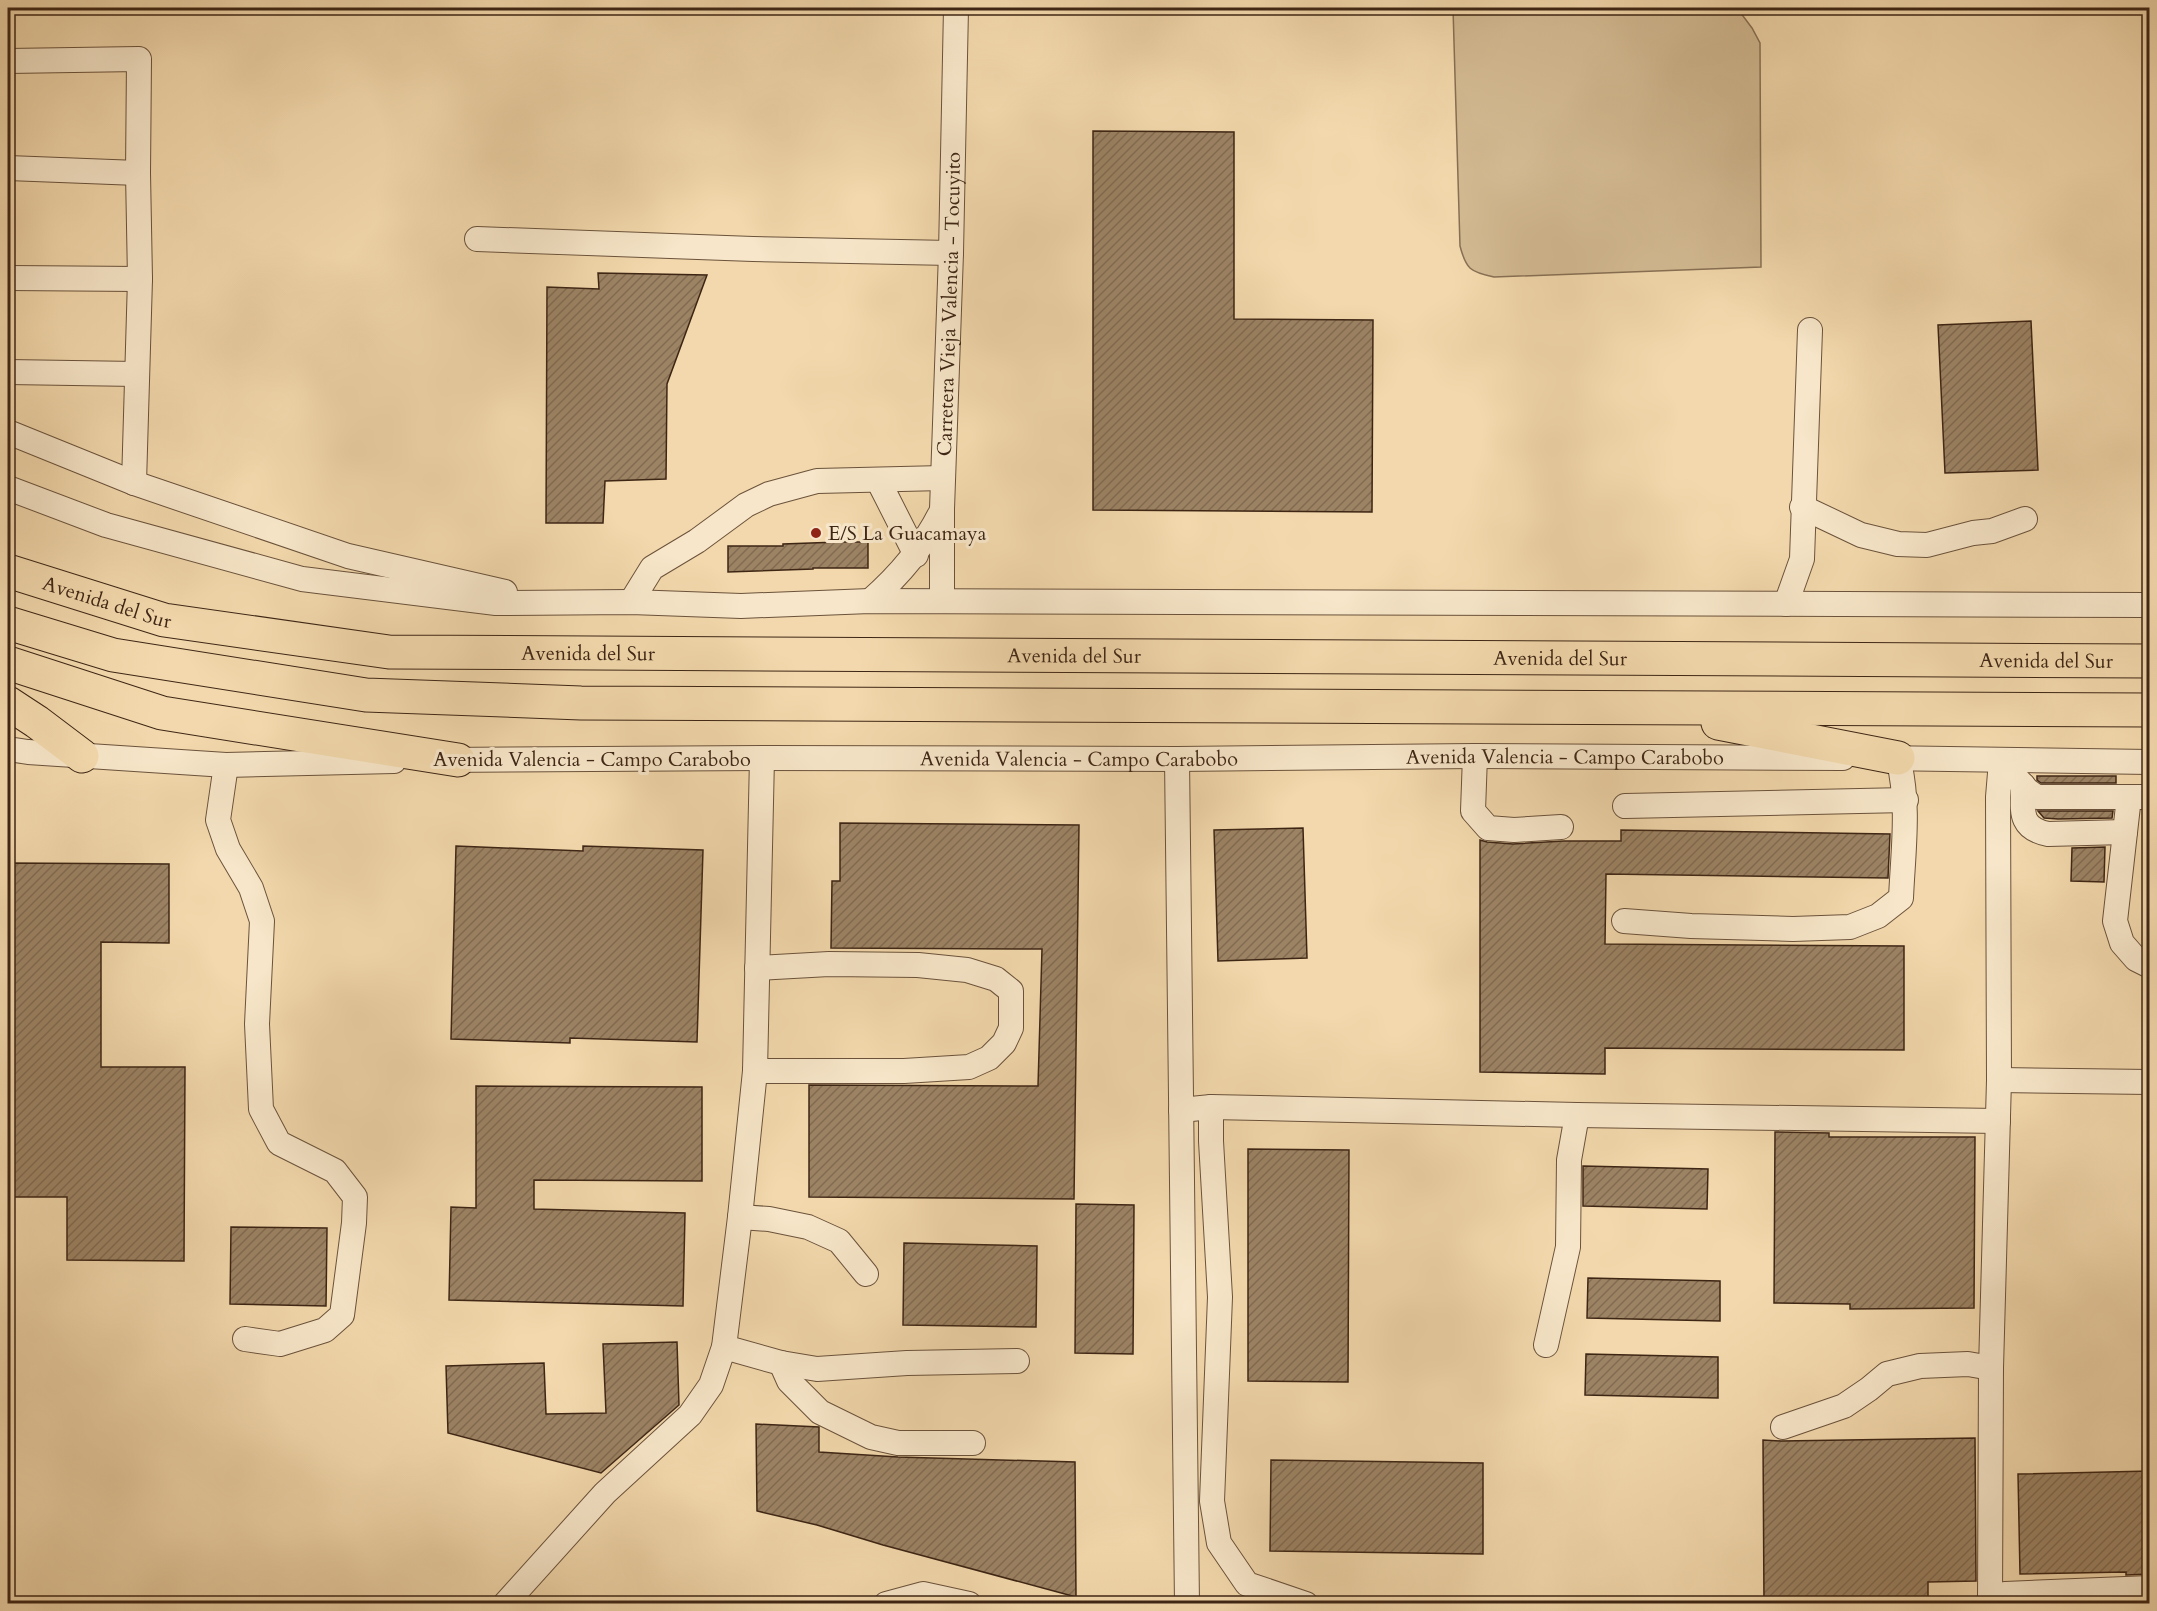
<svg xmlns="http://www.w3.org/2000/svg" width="2157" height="1611" font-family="Cardo,serif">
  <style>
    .grass { fill: #d3ba92; stroke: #887054; stroke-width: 1.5 }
    .building { fill: url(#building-hatch); stroke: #3e2615; stroke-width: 1.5 }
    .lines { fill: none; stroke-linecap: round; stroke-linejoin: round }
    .minor-casing { stroke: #6b523b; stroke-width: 26 }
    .highway-casing { stroke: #3e2615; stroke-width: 35 }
    .minor { stroke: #f7e6c9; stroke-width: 24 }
    .highway { stroke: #f2d8ac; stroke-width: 33 }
    .poi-dot { fill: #8f2418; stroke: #f7e6c9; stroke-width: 2 }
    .labels { text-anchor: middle; stroke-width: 6; stroke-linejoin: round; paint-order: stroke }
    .street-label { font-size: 20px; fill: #3e2615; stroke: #f7e6c9 }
    .poi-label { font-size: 20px; fill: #3e2615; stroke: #f7e6c9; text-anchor: start }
  </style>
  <defs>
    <pattern id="building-hatch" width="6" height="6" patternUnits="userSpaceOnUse" patternTransform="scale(1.5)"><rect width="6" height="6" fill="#9c8364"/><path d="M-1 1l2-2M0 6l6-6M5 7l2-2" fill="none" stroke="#816b51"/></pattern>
  </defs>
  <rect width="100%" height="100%" fill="#f2d8ac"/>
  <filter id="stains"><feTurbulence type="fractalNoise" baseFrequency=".00333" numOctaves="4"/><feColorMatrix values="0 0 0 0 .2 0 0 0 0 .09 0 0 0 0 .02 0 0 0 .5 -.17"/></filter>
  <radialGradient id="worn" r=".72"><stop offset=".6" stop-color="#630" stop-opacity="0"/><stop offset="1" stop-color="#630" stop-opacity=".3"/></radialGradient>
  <path class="grass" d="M1453,8H1737L1752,28L1760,43L1761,267L1494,277C1470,272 1466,269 1460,246Z"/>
  <g class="building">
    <polygon points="1093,131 1234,132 1234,319 1373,320 1372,512 1093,510"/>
    <polygon points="598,273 707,275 667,384 666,479 605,481 603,523 546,523 547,287 599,289"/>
    <polygon points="2031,321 2038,470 1945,473 1938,325"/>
    <polygon points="839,542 868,542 868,568 813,568 813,569 728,572 728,546 783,546 783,544"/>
    <polygon points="2037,776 2116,776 2116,783 2041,783 2037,780"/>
    <polygon points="2038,811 2113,811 2112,818 2058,819 2044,818"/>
    <polygon points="840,823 1079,825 1074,1199 809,1197 809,1085 1038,1086 1042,949 831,948 832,881 840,881"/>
    <polygon points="1303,828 1307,958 1218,961 1214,830"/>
    <polygon points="1621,830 1890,834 1888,878 1606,874 1605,944 1904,946 1904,1050 1605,1048 1605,1074 1480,1072 1480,840 1487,842 1513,844 1564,841 1621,841"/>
    <polygon points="456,846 583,851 583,846 703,850 697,1042 570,1038 570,1043 451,1039"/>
    <polygon points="2105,847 2104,882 2071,881 2072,848"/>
    <polygon points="8,863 169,864 169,943 101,942 101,1067 185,1067 184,1261 67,1260 67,1197 8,1197"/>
    <polygon points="476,1086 702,1087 702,1181 534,1180 534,1209 685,1213 683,1306 449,1300 451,1207 476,1208"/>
    <polygon points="1775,1132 1829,1133 1829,1137 1975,1137 1974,1308 1850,1309 1850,1304 1774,1303"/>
    <polygon points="1248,1149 1349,1150 1348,1382 1248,1381"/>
    <polygon points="1583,1166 1708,1169 1707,1209 1583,1206"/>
    <polygon points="1076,1204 1134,1205 1133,1354 1075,1353"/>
    <polygon points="231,1227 327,1228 326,1306 230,1304"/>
    <polygon points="904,1243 1037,1246 1036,1327 903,1325"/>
    <polygon points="1588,1278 1720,1281 1720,1321 1587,1318"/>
    <polygon points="677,1342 679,1405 601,1473 448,1433 446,1366 544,1363 546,1414 606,1413 603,1344"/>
    <polygon points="1586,1354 1718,1357 1718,1398 1585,1395"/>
    <polygon points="756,1424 819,1427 819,1452 898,1457 1075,1462 1076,1597 883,1545 817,1525 757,1511"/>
    <polygon points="1975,1438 1976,1581 1928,1582 1928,1604 1764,1604 1763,1440 1781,1441"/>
    <polygon points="1271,1460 1483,1463 1483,1554 1270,1551"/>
    <polygon points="2150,1471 2150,1574 2126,1575 2126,1572 2020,1574 2018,1474"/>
  </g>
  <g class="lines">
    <g class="minor-casing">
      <g id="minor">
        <polyline points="8,61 139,59 138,173 140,279 134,483"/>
        <polyline points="8,168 138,173"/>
        <polyline points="477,239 753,249 951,253"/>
        <polyline points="8,278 140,279"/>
        <polyline points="8,372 137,374"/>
        <polyline points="8,432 134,483 348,556 505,592"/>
        <polyline points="878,480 916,555"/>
        <polyline points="8,488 106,525 302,579 496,603 631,602 741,606 870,601 2150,605"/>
        <polyline points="1802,507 1861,535 1898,544 1927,545 1973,533 1992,531 2025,519"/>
        <path d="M870,601C900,575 923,548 941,512"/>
        <path id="s1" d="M942,601V509L951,253L956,8"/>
        <polyline points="631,602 652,568 697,541 746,505 769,494 817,481 943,478"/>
        <polyline points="1786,604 1802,559 1810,330"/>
        <polyline points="8,749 28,752 226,765 394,761"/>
        <polyline points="1475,756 1473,811 1488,828 1514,830 1561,827"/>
        <polyline points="1881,758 2150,762"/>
        <polyline points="1177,759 1187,1604"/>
        <path id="s2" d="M441,760L762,758L1177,759L1475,756L1843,758"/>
        <polyline points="2001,761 2027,790 2037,797 2150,797"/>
        <polyline points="226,765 218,820 228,849 251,888 262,921 257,1024 261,1109 279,1143 335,1171 355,1197 354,1223 342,1315 325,1330 280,1344 245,1339"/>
        <path d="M2023,785C2023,810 2018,828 2048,834L2125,832"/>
        <polyline points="2129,797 2115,921 2122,943 2136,959 2150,966"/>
        <polyline points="1625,806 1906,800"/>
        <path d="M1624,921L1691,926L1793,929L1850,927L1878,916L1901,898C1903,852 1910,804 1898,758"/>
        <polyline points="755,1071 904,1071 969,1067 989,1058 1004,1043 1011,1028 1011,991 996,979 967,970 918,965 829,964 757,968"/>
        <polyline points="1999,1080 2150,1082"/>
        <polyline points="1211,1107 1211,1141 1220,1297 1212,1501 1219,1543 1247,1584 1306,1604"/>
        <polyline points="1181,1110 1211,1107 1577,1115 1998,1121"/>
        <polyline points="740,1217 769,1219 808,1227 839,1241 866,1274"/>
        <polyline points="1546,1345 1568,1247 1569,1160 1577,1115"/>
        <polyline points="724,1347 781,1363 817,1369 907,1363 1017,1361"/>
        <polyline points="781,1363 789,1381 820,1412 871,1437 898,1443 973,1443"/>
        <polyline points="1783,1427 1844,1406 1869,1389 1887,1374 1920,1366 1968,1364 1991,1368"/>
        <polyline points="1989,1600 2005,1594 2150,1588"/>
        <polyline points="505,1604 605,1493 690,1415 711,1385 724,1347 740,1217 755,1071 762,758"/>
        <polyline points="886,1604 923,1594 969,1604"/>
        <polyline points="1990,1604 1991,1368 1999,1080 1998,797 2001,761"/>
      </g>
    </g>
    <g class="highway-casing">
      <g id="highway">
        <path id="s3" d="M8,571L164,620L389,652L2150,661"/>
        <polyline points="8,623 113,655 366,695 581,703 2150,710"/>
        <polyline points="8,663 162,713 458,760"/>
        <polyline points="8,703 37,722 82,756"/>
        <polyline points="1718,723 1898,758"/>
      </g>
    </g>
    <use href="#minor" class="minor"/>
    <use href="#highway" class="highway"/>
  </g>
  <circle class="poi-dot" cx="816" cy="533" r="6"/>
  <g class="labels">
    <g class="street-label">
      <text dy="7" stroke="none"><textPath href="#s1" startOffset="297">Carretera Vieja Valencia - Tocuyito</textPath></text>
      <text dy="7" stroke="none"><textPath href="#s3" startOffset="104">Avenida del Sur</textPath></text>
      <text dy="7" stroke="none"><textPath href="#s3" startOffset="590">Avenida del Sur</textPath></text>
      <text dy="7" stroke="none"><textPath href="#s3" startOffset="1076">Avenida del Sur</textPath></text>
      <text dy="7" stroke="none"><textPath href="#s3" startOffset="1562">Avenida del Sur</textPath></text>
      <text dy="7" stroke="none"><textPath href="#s3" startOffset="2048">Avenida del Sur</textPath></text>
      <text dy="7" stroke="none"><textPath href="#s2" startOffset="1124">Avenida Valencia - Campo Carabobo</textPath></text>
      <text dy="7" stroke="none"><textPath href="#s2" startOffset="638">Avenida Valencia - Campo Carabobo</textPath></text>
      <text x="592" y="766">Avenida Valencia - Campo Carabobo</text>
    </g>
    <g class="poi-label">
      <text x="828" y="540">E/S La Guacamaya</text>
    </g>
  </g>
  <rect width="2157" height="1611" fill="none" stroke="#f2d8ac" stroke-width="30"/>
  <rect x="9" y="9" width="2139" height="1593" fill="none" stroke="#3e2615" stroke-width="3"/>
  <rect x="15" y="15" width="2127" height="1581" fill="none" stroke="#3e2615" stroke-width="1.5"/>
  <rect width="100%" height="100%" filter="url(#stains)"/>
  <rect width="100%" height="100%" fill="url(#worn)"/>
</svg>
